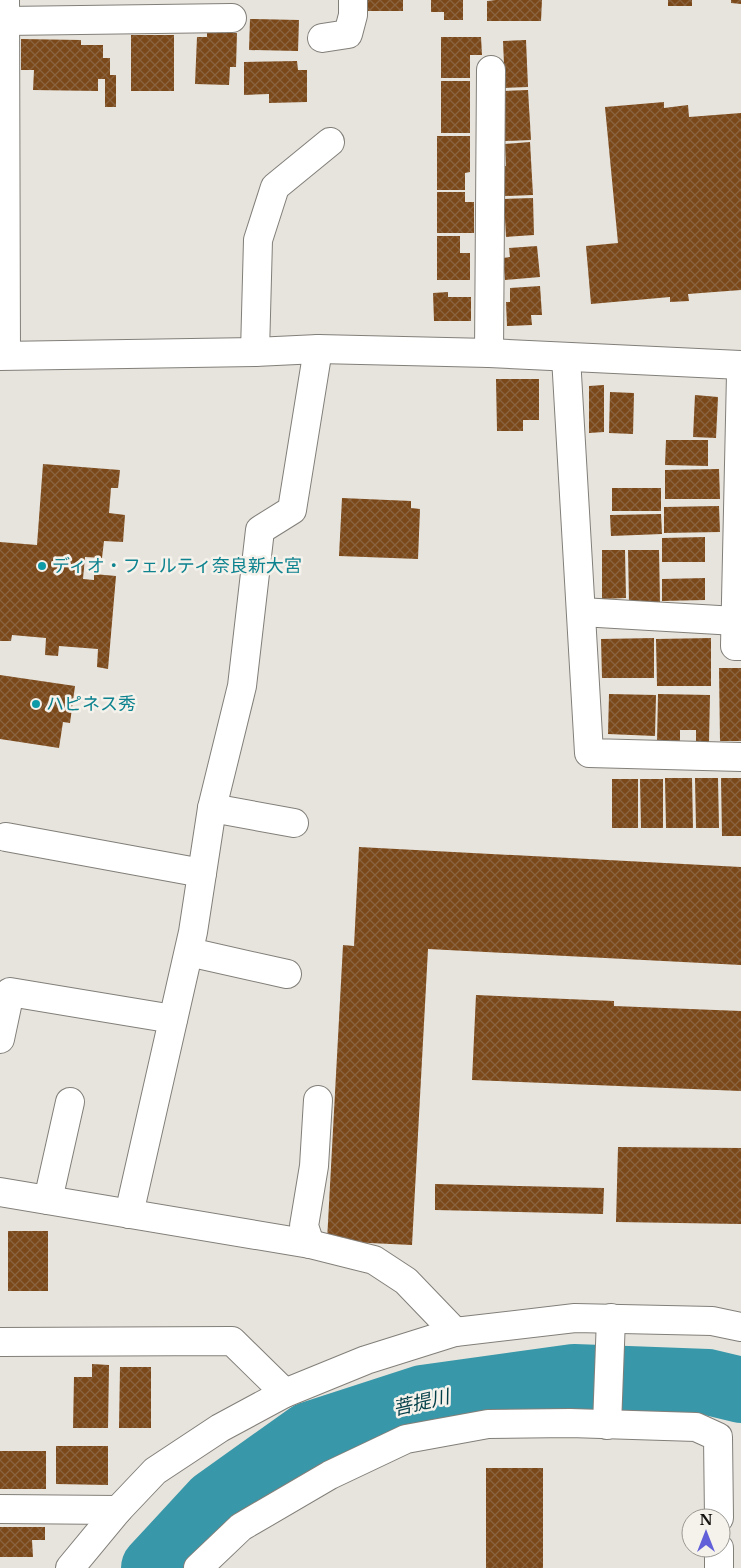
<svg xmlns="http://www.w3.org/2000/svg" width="741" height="1568" font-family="'Libre Baskerville','Noto Sans JP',serif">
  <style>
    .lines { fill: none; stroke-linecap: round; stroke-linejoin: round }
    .river { stroke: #3897a9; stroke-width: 66 }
    .building { fill: url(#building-cross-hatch) }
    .street-casing { stroke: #827f79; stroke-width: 30 }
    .secondary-casing { stroke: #827f79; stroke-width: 30 }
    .street { stroke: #fff; stroke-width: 28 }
    .secondary { stroke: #fff; stroke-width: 28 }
    .culture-dot { fill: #0f9aa8; stroke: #f5f1eb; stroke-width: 2 }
    .labels { text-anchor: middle; stroke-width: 5; stroke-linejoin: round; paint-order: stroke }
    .culture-label { font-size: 18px; fill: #0d838f; stroke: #f5f1eb; text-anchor: start }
    .water-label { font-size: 19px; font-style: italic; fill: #013e47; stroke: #f5f1eb }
  </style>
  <defs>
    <pattern id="building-cross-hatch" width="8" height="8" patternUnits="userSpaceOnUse" patternTransform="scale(1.25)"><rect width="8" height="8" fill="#7b4819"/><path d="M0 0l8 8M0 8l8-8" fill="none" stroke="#8a6441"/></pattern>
  </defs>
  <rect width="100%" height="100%" fill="#e7e4dd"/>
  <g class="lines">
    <polyline class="river" points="154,1568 215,1502 309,1435 423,1398 574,1377 708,1382 741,1390"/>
  </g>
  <g class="building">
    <rect x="367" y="0" width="36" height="11"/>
    <polygon points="431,0 463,0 463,20 444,20 444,12 431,12"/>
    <polygon points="496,0 542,0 541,21 487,21 487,1"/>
    <rect x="668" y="0" width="24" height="6"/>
    <polygon points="731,0 741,0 741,4 731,3"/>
    <polygon points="250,19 299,20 298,51 249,50"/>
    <polygon points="207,32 237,33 236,67 230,67 229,85 195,84 197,37 207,37"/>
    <rect x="131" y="35" width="43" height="56"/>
    <polygon points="441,37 481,37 482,55 470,55 470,78 441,78"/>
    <polygon points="21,39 81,40 81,45 103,45 103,58 110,58 110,75 116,75 116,107 105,107 105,79 98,79 98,91 33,90 34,70 21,70"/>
    <polygon points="526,40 528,87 505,88 503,41"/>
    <polygon points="297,61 298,70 307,70 307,102 269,103 269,94 244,95 244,62"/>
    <rect x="441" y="81" width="29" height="52"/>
    <polygon points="528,90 531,140 505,141 503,91"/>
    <polygon points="664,102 664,108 688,105 689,117 741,113 741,290 688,294 689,301 670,302 670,297 591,304 586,246 618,243 605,107"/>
    <polygon points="437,136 470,136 470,172 465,173 465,190 437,190"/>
    <polygon points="530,142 533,195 505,196 503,166 506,166 505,144"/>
    <polygon points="437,192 465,192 465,202 474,202 474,233 437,233"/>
    <polygon points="533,198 534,235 506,237 504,199"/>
    <polygon points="437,236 460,236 460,253 470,253 470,280 437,280"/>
    <polygon points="537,246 540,277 505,280 503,258 510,257 509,248"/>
    <polygon points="540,286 542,315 531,315 532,325 507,326 506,302 510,302 510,288"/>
    <polygon points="448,292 448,297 471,297 471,321 434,321 433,293"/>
    <polygon points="496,379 539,379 539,420 523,420 523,431 497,431"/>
    <polygon points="604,385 604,432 589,433 589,386"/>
    <polygon points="610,392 634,393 633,434 609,433"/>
    <polygon points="695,395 718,397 716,438 693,437"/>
    <polygon points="666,440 708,440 708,466 665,465"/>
    <polygon points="43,464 120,470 118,488 111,488 109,513 125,515 123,542 104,541 102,558 85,557 83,579 94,580 94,574 116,576 108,669 97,667 98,649 59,646 58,656 45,655 46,638 12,635 11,641 0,641 0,542 37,545"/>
    <polygon points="719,469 720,499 665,499 665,470"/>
    <rect x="612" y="488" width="49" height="23"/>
    <polygon points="342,498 411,501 411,508 420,509 418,559 339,556"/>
    <polygon points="719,506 720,532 664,533 664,507"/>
    <polygon points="661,514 662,534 611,536 610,515"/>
    <polygon points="705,537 705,562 662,562 662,538"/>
    <polygon points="602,550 625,550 626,598 602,599"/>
    <polygon points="628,550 659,550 660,603 629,603"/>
    <polygon points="705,578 705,600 662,601 662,579"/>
    <polygon points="654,638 654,678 602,678 601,639"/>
    <polygon points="711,638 711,686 657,686 656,639"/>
    <polygon points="719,668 741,668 741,741 720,741"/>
    <polygon points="0,675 75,686 70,723 63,722 59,748 0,739"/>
    <polygon points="609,694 656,695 655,736 608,734"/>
    <polygon points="658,694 710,695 709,742 696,742 696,730 680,730 680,743 657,742"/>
    <polygon points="665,778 692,778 693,828 666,828"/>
    <polygon points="695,778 718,778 719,828 696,828"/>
    <polygon points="721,778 741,778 741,836 722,836"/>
    <rect x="612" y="779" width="26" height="49"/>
    <polygon points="640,779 663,779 663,828 641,828"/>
    <polygon points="359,847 741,867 741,965 428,949 412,1245 327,1241 343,945 354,946"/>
    <polygon points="476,995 614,1001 614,1006 741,1011 741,1091 472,1080"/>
    <polygon points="618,1147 741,1148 741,1224 616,1222"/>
    <polygon points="435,1184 604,1188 603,1214 435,1210"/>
    <rect x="8" y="1231" width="40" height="60"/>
    <polygon points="92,1364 109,1365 108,1428 73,1428 74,1377 92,1377"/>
    <polygon points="120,1367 151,1367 151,1428 119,1428"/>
    <polygon points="56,1446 108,1446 108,1485 56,1484"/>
    <rect x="0" y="1451" width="46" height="38"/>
    <rect x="486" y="1468" width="57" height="100"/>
    <polygon points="0,1527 45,1527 45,1540 32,1540 33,1557 0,1557"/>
  </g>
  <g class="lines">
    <g class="street-casing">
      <g id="street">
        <polyline points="5,0 6,355"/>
        <polyline points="5,21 232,18"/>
        <polyline points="322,38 348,34 353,15 353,0"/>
        <polyline points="255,352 258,240 275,187 330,142"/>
        <polyline points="489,353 491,70"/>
        <polyline points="566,357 589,753 741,757"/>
        <polyline points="741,374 735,646 741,646"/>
        <polyline points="581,612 736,621"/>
        <polyline points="212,808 294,823"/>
        <polyline points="6,837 202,873"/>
        <polyline points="189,952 287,974"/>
        <polyline points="0,1039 10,992 173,1019"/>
        <polyline points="0,1192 310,1244 374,1260 406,1281 455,1332"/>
        <polyline points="48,1200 70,1102"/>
        <polyline points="129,1214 193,932 212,808 242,686 260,530 292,510 318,349"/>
        <polyline points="310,1244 304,1226 314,1166 318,1100"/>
        <polyline points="0,1342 232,1341 285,1393"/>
        <polyline points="607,1425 611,1318"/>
        <polyline points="0,1509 118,1510"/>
        <polyline points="70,1568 118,1510 155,1471 220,1428 285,1393 366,1360 455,1332 575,1318 712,1321 741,1327"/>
        <polyline points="198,1568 241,1527 330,1475 406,1439 488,1424 570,1423 696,1427 718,1437 719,1518"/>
        <polyline points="719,1568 719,1548"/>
      </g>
    </g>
    <g class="secondary-casing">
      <polyline id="secondary" points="0,356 255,352 318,349 489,353 741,365"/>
    </g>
    <use href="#street" class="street"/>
    <use href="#secondary" class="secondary"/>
  </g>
  <g class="culture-dot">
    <circle cx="42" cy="566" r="5"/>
    <circle cx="36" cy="704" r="5"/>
  </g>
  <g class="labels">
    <g class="culture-label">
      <text x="52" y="572">ディオ・フェルティ奈良新大宮</text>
      <text x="46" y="710">ハピネス秀</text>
    </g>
    <g class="water-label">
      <text transform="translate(421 1402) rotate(-13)" y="7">菩提川</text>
    </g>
  </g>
  <g transform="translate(706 1533)"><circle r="24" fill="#f5f1eb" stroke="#9b9994"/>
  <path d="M0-4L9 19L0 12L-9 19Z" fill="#6260d9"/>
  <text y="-8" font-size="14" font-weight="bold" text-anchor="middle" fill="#151411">N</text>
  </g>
</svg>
